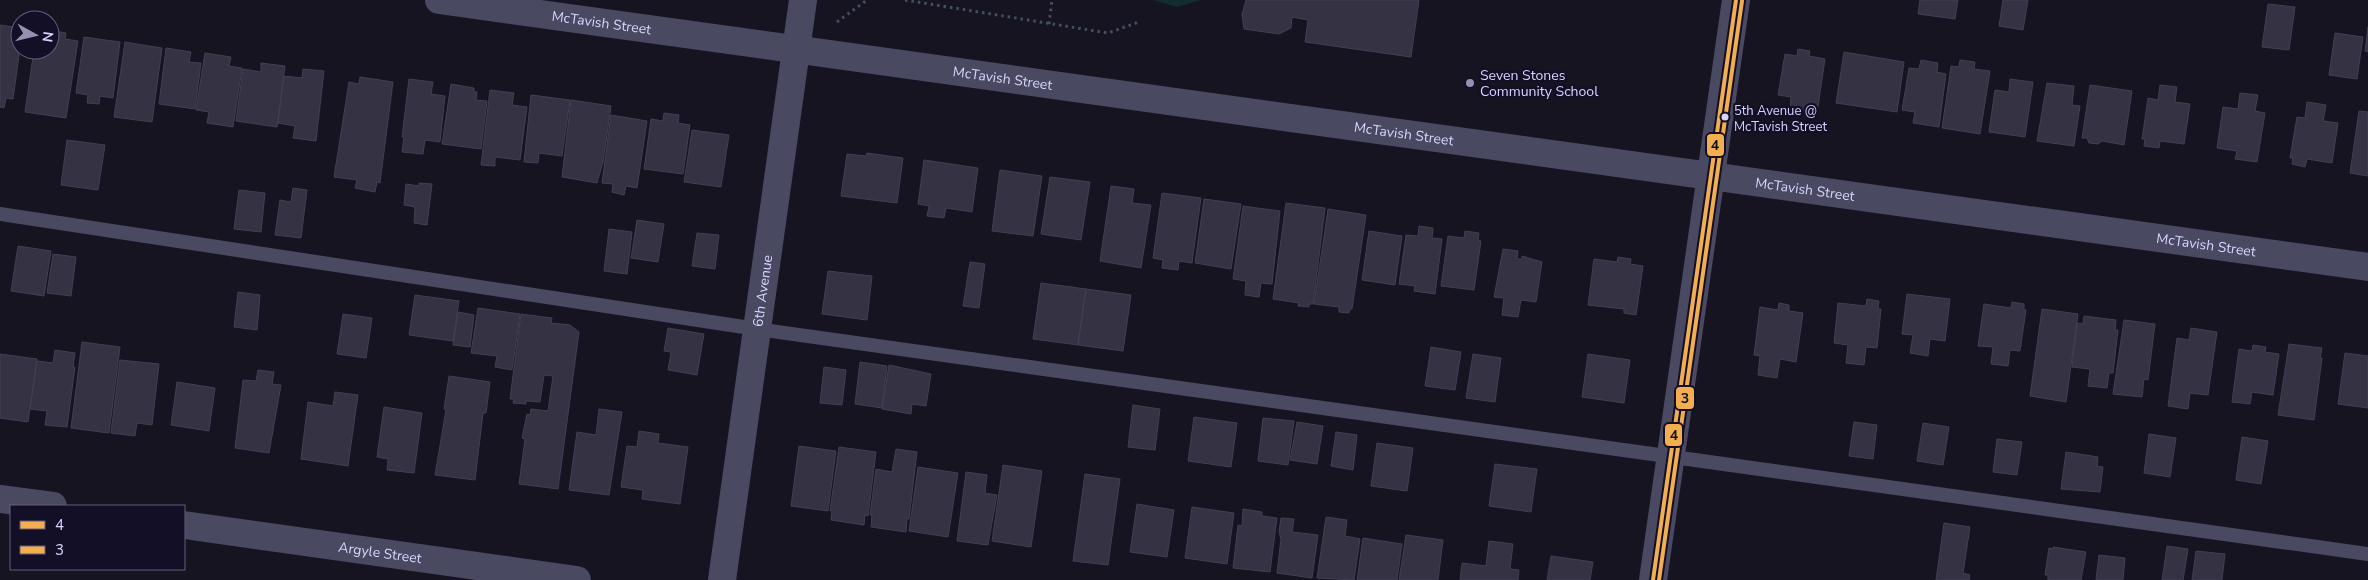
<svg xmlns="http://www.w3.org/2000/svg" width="2368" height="580" font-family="'Nunito Sans',sans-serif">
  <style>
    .green { fill: #132c2d }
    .building { fill: #343243; stroke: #433f54 }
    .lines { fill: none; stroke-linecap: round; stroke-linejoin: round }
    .path { stroke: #44505f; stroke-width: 3; stroke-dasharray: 2.5 4; stroke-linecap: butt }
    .lane { stroke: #4a4962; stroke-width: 14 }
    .street { stroke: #4a4962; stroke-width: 28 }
    .bus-1-casing { stroke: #130f26; stroke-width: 8 }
    .bus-2-casing { stroke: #130f26; stroke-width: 8 }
    .bus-1 { stroke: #f2ae4f; stroke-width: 4 }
    .bus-2 { stroke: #f2ae4f; stroke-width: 4 }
    .poi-dot { fill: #9591b1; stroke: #130f26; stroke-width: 2 }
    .bus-dot { fill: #d9d4ff; stroke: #130f26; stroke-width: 2 }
    .labels { text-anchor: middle; stroke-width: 4.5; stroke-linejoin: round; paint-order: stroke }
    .bus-label { font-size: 13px; fill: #d9d4ff; stroke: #130f26; text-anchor: start }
    .street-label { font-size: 14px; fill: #d9d4ff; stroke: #130f26 }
    .poi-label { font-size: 14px; fill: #d9d4ff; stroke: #130f26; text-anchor: start }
    .line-badge { stroke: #130f26; stroke-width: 2 }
    .pale-badge-label { font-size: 14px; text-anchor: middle; font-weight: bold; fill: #111 }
  </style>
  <rect width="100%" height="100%" fill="#161421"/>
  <polygon class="green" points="1153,0 1201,0 1177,7"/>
  <g class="building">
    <polygon points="1246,0 1419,0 1411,57 1305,42 1308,20 1292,17 1291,28 1279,34 1244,29 1242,14"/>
    <polygon points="1920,0 1958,0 1955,19 1918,14"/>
    <polygon points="2003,0 2028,0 2023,30 1999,26"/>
    <polygon points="2268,4 2295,7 2289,50 2262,47"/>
    <polygon points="0,25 20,28 18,41 20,42 20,48 13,99 6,98 4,108 0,107"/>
    <polygon points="2368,27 2368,52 2365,51"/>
    <polygon points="50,30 66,33 65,39 78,41 66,118 25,112 34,50 50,50"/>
    <polygon points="2335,33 2363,37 2357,79 2329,75"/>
    <polygon points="84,37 120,42 113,98 100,96 99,104 87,103 88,95 76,93"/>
    <polygon points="125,42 162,48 152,122 114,117"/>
    <polygon points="166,48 191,52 189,62 201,63 195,109 159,104"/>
    <polygon points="1798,49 1810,51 1809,56 1825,59 1817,113 1790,109 1791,97 1778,95 1785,54 1797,56"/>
    <polygon points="1844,52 1904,62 1897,112 1836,103"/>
    <polygon points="205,53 231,57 229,66 242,68 233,127 207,123 209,112 196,110"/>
    <polygon points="1921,60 1938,63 1937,72 1946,74 1939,127 1913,123 1915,112 1902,110 1909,68 1919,69"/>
    <polygon points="1960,60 1975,62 1974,69 1990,71 1980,134 1942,128 1951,66 1959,67"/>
    <polygon points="261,63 285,66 277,127 236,121 243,69 261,72"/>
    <polygon points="303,69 324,71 316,141 293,138 295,126 278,123 284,76 302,78"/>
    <polygon points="360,77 393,82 380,183 377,182 375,192 355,188 357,180 334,177 349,82 359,84"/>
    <polygon points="409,79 433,82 431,94 445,96 440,142 425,140 423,154 402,152 404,137 402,137"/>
    <polygon points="2010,79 2033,82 2025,137 1989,132 1995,90 2009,92"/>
    <polygon points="2047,83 2074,86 2072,105 2080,106 2074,146 2037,141"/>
    <polygon points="451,84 474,88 474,92 477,92 476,100 487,101 481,149 442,144"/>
    <polygon points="2090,85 2132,91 2124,145 2102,141 2098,144 2089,143 2087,138 2082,138"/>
    <polygon points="2160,85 2177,87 2175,102 2190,104 2184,144 2160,141 2159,148 2144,146 2145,139 2142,139 2148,98 2158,100"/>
    <polygon points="490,90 514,93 512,105 527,107 520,160 495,157 495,166 481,165"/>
    <polygon points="2240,93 2258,95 2255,111 2265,113 2257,162 2235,159 2237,151 2217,148 2223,107 2238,109"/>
    <polygon points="531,95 570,100 562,156 539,153 538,163 524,162"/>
    <polygon points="571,100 611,106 603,162 597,183 562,177"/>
    <polygon points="2307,102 2326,105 2323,121 2338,123 2332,163 2307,159 2305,167 2292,164 2293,158 2290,158 2297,117 2305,118"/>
    <polygon points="2359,111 2368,112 2368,176 2350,173"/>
    <polygon points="664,113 679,115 678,123 690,125 683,174 644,169 651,119 663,121"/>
    <polygon points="611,115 647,121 637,188 626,186 624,195 612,192 613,184 602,183"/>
    <polygon points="692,130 729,135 721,187 684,182"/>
    <polygon points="67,140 105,145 98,190 61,185"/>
    <polygon points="867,153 903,158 897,203 841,196 847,154 866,156"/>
    <polygon points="924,160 978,168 972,212 946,208 944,218 927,216 929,206 918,204"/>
    <polygon points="1000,170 1042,176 1033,236 992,231"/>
    <polygon points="1050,177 1090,182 1081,240 1041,234"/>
    <polygon points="419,183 432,184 427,225 414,223 415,207 404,205 406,184 419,186"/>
    <polygon points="1111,186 1134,189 1132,203 1151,205 1141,268 1100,261"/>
    <polygon points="293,188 307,190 301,238 275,235 280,200 291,202"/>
    <polygon points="239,190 265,193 261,232 234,229"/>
    <polygon points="1162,193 1201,198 1192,263 1179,261 1178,270 1162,268 1163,260 1153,258"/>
    <polygon points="1204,199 1241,204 1231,269 1195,263"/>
    <polygon points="1286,203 1325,208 1313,304 1309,304 1309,307 1298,306 1299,303 1273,299"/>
    <polygon points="1243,206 1280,211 1272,284 1261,283 1259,297 1245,295 1246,281 1233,279"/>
    <polygon points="1328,209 1366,215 1352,309 1350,309 1349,313 1339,312 1339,307 1314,304"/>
    <polygon points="637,220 664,224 658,262 631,258"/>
    <polygon points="1419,226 1433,228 1432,238 1442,239 1435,294 1414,291 1415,286 1399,284 1406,235 1418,236"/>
    <polygon points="609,229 632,232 627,274 604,271"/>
    <polygon points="1369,231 1402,236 1395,285 1362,280"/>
    <polygon points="1465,231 1479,233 1478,240 1481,241 1474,290 1441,286 1448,236 1464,238"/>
    <polygon points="697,233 719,235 715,269 692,266"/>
    <polygon points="18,246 51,251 44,296 11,291"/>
    <polygon points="1503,249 1518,251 1517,259 1522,259 1522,256 1542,262 1536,302 1521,300 1518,317 1502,315 1504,298 1494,297"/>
    <polygon points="53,254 76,257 71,296 47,293"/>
    <polygon points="1618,257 1631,259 1630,264 1643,266 1636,315 1624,313 1624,309 1588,305 1594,259 1617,262"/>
    <polygon points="970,262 985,264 979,308 963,306"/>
    <polygon points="828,271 872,276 867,320 822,314"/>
    <polygon points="1041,283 1086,289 1078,345 1033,339"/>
    <polygon points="1086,289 1131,295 1123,351 1078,345"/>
    <polygon points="238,292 260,295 257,330 234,327"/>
    <polygon points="1907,294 1950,299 1945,341 1930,339 1928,356 1910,353 1913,335 1902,334"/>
    <polygon points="415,295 459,301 453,341 409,335"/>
    <polygon points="1867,299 1879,301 1878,309 1881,309 1877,348 1866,347 1864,365 1846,363 1848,345 1834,343 1838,303 1866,306"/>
    <polygon points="2012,302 2024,304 2024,310 2026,310 2020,351 2010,350 2008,366 1991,364 1993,347 1978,346 1984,304 2011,308"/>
    <polygon points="1779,303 1789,305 1789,311 1803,313 1796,362 1780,359 1777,378 1758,375 1760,356 1754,355 1760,307 1778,310"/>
    <polygon points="478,308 520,314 512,370 495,367 497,356 471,353"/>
    <polygon points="2042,309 2078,314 2066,402 2030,396"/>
    <polygon points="458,312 474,315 470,347 453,345"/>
    <polygon points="343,314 372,318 366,358 337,354"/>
    <polygon points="521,314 552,318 551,323 570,325 579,332 558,489 519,484 525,439 522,438 527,414 530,415 531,409 548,411 553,376 544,375 540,402 526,401 526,404 513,403 514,399 510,399"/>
    <polygon points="2084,316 2116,320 2115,330 2118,330 2113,373 2109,373 2107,388 2088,386 2090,369 2072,367 2077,323 2083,324"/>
    <polygon points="2124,320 2155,324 2148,380 2144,379 2142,397 2113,394"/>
    <polygon points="668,328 704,334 697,375 668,370 671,352 664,351"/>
    <polygon points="2191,328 2217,332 2208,395 2190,393 2188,409 2168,406 2177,338 2189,340"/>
    <polygon points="82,342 120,347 109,433 71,428"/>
    <polygon points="2289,344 2322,348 2320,358 2322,358 2314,420 2278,415"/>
    <polygon points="2253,345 2266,347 2265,352 2279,354 2273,395 2252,392 2250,404 2232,402 2239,349 2252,351"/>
    <polygon points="1431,347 1461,352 1455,390 1425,386"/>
    <polygon points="55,350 75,353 73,367 75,367 67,427 45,425 47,411 30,409 37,361 53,363"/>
    <polygon points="2345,353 2368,356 2368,408 2338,404"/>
    <polygon points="0,354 37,359 28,422 0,418"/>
    <polygon points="1473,354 1501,358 1495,402 1466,398"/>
    <polygon points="1588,354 1630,360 1624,403 1582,397"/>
    <polygon points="120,360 159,364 152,425 137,423 135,436 111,433"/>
    <polygon points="860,362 887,366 882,408 855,404"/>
    <polygon points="889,365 931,374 926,406 912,404 911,414 882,409"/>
    <polygon points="824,367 846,370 842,405 820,403"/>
    <polygon points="258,370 274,372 272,384 281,385 269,453 235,448 243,380 256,381"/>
    <polygon points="449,376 490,382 486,413 483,413 475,480 435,475 446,410 444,409"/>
    <polygon points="177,382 215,388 209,431 171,425"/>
    <polygon points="335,392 358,395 348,466 301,459 308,402 333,406"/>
    <polygon points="1133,405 1160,409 1155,450 1128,447"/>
    <polygon points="384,407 422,413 414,473 387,470 388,459 377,457"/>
    <polygon points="599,409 622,412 609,495 569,490 577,432 596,435"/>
    <polygon points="1194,417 1237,423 1231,467 1188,461"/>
    <polygon points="1263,418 1294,421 1288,465 1258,461"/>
    <polygon points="1297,422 1323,426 1317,464 1290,460"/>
    <polygon points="1854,422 1877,425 1873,459 1849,456"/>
    <polygon points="1923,423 1949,427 1943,465 1917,461"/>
    <polygon points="639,431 659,434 658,443 688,447 680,504 642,499 643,490 621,487 627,446 637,447"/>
    <polygon points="1336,432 1357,435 1353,470 1331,466"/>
    <polygon points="2149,434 2176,438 2170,477 2144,473"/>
    <polygon points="2242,437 2268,441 2261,484 2236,480"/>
    <polygon points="1997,439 2022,442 2017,475 1993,472"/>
    <polygon points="1377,443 1413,448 1407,491 1371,486"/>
    <polygon points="799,446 836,451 828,511 791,506"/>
    <polygon points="839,447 876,452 868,516 865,515 864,525 831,520 832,511 830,511"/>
    <polygon points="896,449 917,452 909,519 907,519 906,532 871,527 872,515 870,515 876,469 892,472"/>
    <polygon points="2066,452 2098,457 2097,466 2103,467 2100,492 2061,489"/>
    <polygon points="1495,464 1537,469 1531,512 1489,506"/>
    <polygon points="1003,465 1042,471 1031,547 992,541"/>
    <polygon points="918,467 958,473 948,537 909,531"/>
    <polygon points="966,472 987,475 985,493 997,495 988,545 957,541"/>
    <polygon points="1085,474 1120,479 1108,565 1073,561"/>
    <polygon points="1137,504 1174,510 1167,557 1130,552"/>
    <polygon points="1192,507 1234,513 1227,564 1185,558"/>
    <polygon points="1243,509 1262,512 1262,516 1277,518 1270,572 1233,568 1238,525 1242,526"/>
    <polygon points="1326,517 1347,520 1345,536 1360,539 1354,580 1317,578"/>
    <polygon points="1281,518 1294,519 1292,532 1318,535 1312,578 1277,573 1281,539 1279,532"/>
    <polygon points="1944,523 1970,527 1963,573 1970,575 1969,580 1936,580"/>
    <polygon points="1406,535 1443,540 1438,580 1399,580"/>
    <polygon points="1363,538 1402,544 1397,580 1357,580"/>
    <polygon points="1489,541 1513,544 1510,569 1519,570 1518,580 1460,580 1462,563 1486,566"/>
    <polygon points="2167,546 2188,549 2183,580 2162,580"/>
    <polygon points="2053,547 2086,552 2081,580 2048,580 2048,575 2045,575 2049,548 2053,549"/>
    <polygon points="2196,551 2225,554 2222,580 2192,580"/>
    <polygon points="2099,555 2125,558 2123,580 2096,580"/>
    <polygon points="1551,556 1593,562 1590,580 1547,580"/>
  </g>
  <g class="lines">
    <g class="path">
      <polyline points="905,0 1108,33 1139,22"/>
      <polyline points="837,22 867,0"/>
      <polyline points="1049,24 1052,0"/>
    </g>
    <polyline class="lane" points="0,214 757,329 2368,554"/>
    <g class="street">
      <path id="s1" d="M439,0L2368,267"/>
      <polyline points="0,499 53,506"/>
      <path id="s2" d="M184,525L577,580"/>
      <path id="s3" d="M722,580L803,0"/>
      <polyline points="1653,580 1736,0"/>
    </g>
    <g class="bus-1-casing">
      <polyline id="bus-1" points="1653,580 1736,0"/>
    </g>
    <g class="bus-2-casing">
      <polyline id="bus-2" points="1659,580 1742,1"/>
    </g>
    <use href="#bus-1" class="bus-1"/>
    <use href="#bus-2" class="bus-2"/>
  </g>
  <circle class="poi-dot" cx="1470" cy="83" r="5"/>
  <circle class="bus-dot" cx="1725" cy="117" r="4.5"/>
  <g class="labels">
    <g class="bus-label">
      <text x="1734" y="115">5th Avenue @<tspan x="1734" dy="16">McTavish Street</tspan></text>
    </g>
    <g class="street-label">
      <text dy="5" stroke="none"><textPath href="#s1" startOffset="164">McTavish Street</textPath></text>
      <text dy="5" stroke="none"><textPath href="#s1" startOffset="569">McTavish Street</textPath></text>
      <text dy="5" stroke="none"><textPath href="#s1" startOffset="974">McTavish Street</textPath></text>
      <text dy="5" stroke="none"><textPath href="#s1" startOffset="1379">McTavish Street</textPath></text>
      <text dy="5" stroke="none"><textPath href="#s1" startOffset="1784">McTavish Street</textPath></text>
      <text dy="5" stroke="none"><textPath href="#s3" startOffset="292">6th Avenue</textPath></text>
      <text dy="5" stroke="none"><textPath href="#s2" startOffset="198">Argyle Street</textPath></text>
    </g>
    <g class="poi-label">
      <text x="1480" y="80">Seven Stones<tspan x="1480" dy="16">Community School</tspan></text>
    </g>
  </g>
  <g class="line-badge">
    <rect x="1706" y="133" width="19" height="24" rx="5" fill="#f2ae4f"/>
    <rect x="1675" y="386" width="20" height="24" rx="5" fill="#f2ae4f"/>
    <rect x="1664" y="423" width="19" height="24" rx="5" fill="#f2ae4f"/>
  </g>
  <g class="pale-badge-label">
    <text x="1715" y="150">4</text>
    <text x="1685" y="403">3</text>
    <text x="1674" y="440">4</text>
  </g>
  <rect x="10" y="505" width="175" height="65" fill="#130f26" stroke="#625e7d"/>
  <rect x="20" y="521" width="25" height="8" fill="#f2ae4f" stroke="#625e7d"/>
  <text x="55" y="530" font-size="15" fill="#d9d4ff">4</text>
  <rect x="20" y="546" width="25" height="8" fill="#f2ae4f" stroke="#625e7d"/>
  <text x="55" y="555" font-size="15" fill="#d9d4ff">3</text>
  <g transform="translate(35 35) rotate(98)"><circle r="24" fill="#130f26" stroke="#625e7d"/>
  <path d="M0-4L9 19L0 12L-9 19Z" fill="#9591b1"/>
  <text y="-8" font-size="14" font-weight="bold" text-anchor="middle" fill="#d9d4ff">N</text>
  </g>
</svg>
